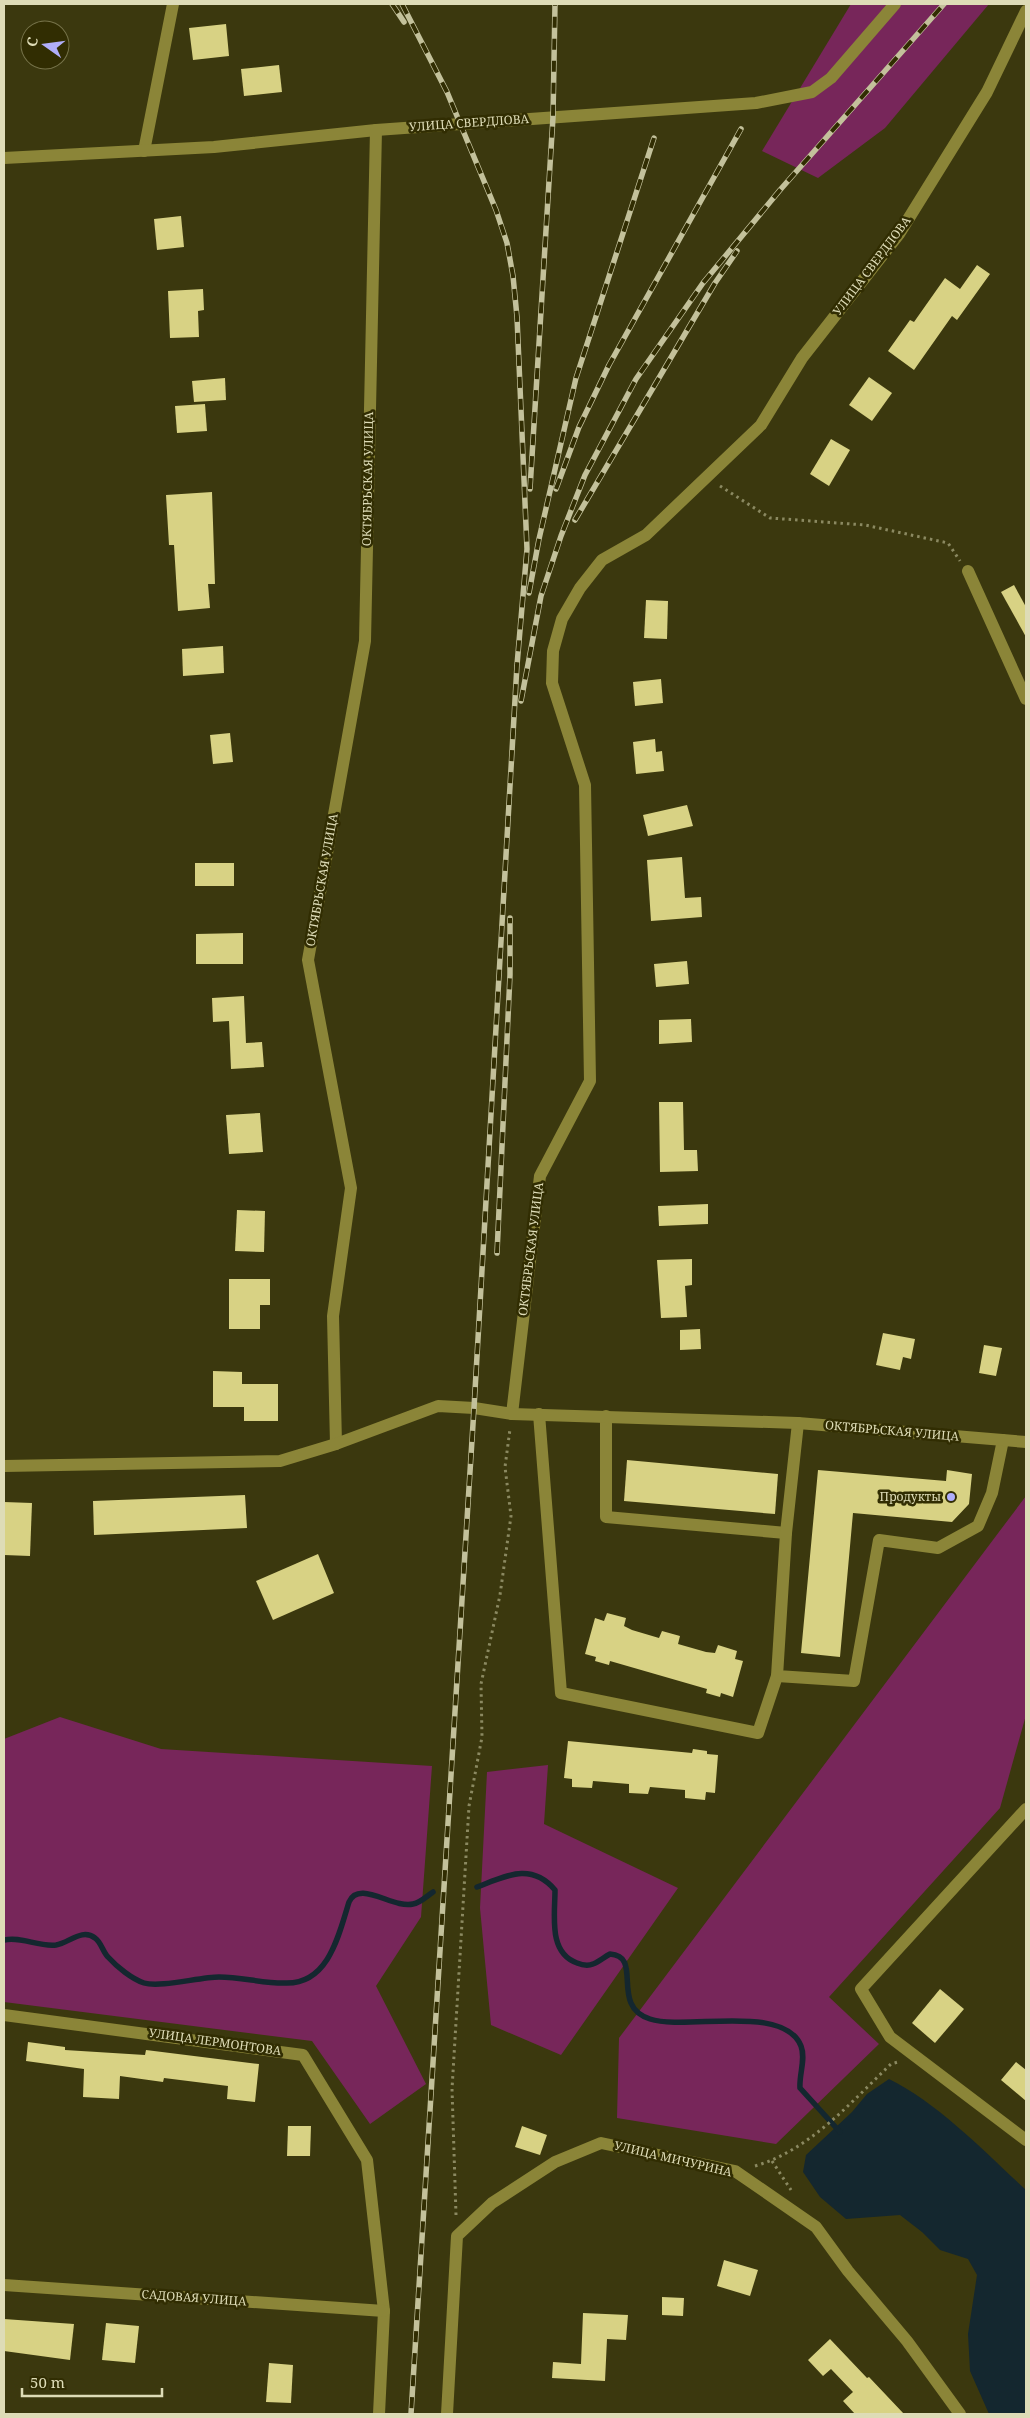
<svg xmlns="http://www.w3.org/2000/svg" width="1030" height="2418" font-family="'Noto Serif',serif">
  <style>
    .green { fill: #77265a }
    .water { fill: #14272f }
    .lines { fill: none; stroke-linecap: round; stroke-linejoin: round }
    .stream { stroke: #14272f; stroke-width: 5.5 }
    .building { fill: #d8d284 }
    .path { stroke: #8b8961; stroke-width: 3; stroke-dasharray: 2.5 4; stroke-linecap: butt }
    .minor { stroke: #8b8538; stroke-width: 12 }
    .rail-casing { stroke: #c3c19b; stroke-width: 5.5 }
    .rail { stroke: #312d02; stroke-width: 4; stroke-dasharray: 11; stroke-linecap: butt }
    .poi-dot { fill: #b0aefa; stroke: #312d02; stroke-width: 2 }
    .labels { text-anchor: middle; stroke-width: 5; stroke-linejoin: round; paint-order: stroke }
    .street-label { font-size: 12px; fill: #dedcb7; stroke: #312d02 }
    .poi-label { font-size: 12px; fill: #dedcb7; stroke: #312d02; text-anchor: end }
  </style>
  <rect width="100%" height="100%" fill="#3b380e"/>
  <g class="green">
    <polygon points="851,4 989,4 885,128 818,178 762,151"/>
    <polygon points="1026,1496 1026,1715 1000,1808 829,1997 879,2044 776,2144 617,2118 619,2038"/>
    <polygon points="60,1717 161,1749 432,1766 421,1917 376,1986 426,2084 370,2124 312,2041 4,2002 4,1739"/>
    <polygon points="548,1765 544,1824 678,1888 561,2055 491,2025 480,1908 487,1772"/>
  </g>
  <path class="water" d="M889,2079C938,2103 986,2153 1026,2190V2414H989L970,2371L968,2334L977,2275L968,2259L940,2250L922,2232L900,2215L846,2219L820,2197L803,2172L806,2155L852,2112L867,2094Z"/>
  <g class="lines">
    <g class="stream">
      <path d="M477,1887C506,1876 531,1862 555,1890C555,1915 548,1953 577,1963C582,1965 588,1966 593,1964C599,1962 604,1957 610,1954C644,1956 609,2006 650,2019C686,2031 784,2003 801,2046C806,2059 799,2074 800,2088L840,2132"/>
      <path d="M4,1940C21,1936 38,1947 56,1945C69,1943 82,1928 95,1938C101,1942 103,1952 108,1957C117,1967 132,1979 144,1983C160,1988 200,1977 219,1977C242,1977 265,1984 287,1983C329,1983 339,1934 349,1902C359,1879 393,1909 413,1904C420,1903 427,1896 433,1892"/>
    </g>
  </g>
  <g class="building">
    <polygon points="226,24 229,56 193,60 189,28"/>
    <polygon points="279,65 282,92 244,96 241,69"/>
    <polygon points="181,216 184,247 157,250 154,219"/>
    <polygon points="977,265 990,274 957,320 952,316 914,370 888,351 910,320 914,322 945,278 960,289"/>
    <polygon points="203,289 204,310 198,311 199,337 170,338 168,291"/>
    <polygon points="869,377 892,393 872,421 849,405"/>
    <polygon points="225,378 226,400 194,402 192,381"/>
    <polygon points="205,404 207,431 177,433 175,406"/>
    <polygon points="831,439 850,450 829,486 810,474"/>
    <polygon points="212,492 215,584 208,584 210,608 178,611 174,545 169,545 166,495"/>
    <polygon points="1014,585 1026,607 1026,637 1001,592"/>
    <polygon points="646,600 668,601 667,639 644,638"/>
    <polygon points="223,646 224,673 183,676 182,649"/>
    <polygon points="661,679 663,703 635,706 633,682"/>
    <polygon points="230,733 233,762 213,764 210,735"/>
    <polygon points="655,739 656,752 662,751 664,771 636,774 633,742"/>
    <polygon points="687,805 693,826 648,836 643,815"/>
    <polygon points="682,857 685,898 701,897 702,917 651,921 647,860"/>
    <rect x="195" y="863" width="39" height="23"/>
    <polygon points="243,933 243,964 196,964 196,934"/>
    <polygon points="687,961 689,984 656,987 654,964"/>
    <polygon points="244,996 246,1043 262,1042 264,1067 231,1069 229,1021 213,1022 212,998"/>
    <polygon points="691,1019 692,1042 659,1044 659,1020"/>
    <polygon points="659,1102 683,1102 684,1150 697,1150 698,1171 660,1172"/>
    <polygon points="260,1113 263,1152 229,1154 226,1115"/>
    <polygon points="708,1204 708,1224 659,1226 658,1206"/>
    <polygon points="237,1210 265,1211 264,1252 235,1251"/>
    <polygon points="692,1259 692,1285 685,1286 687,1317 661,1318 657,1260"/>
    <polygon points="229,1279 270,1279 270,1305 260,1305 260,1329 229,1329"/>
    <polygon points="700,1329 701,1349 680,1350 680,1330"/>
    <polygon points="883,1333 915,1339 911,1359 903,1357 900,1370 876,1365"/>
    <polygon points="984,1345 1002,1348 996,1376 979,1373"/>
    <polygon points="213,1371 242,1372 242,1384 278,1384 278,1421 244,1421 244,1407 213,1407"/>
    <polygon points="627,1460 778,1474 775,1514 624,1501"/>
    <polygon points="818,1470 946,1481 947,1470 972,1474 969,1504 952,1522 853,1513 840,1657 801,1653"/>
    <polygon points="245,1495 247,1528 94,1535 93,1501"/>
    <polygon points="4,1502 32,1503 30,1556 4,1555"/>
    <polygon points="318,1554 334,1593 273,1620 256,1581"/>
    <polygon points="607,1613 626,1618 624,1626 632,1630 659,1638 662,1631 680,1636 678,1644 706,1652 715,1653 718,1645 737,1651 735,1659 743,1661 733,1697 721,1693 720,1697 706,1693 707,1689 610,1661 609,1665 595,1661 596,1657 585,1654 595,1618 604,1621"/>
    <polygon points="568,1741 692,1753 693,1749 707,1751 707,1754 718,1755 715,1793 706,1792 705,1800 685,1798 685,1790 650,1787 648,1794 629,1793 629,1784 593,1781 592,1788 572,1787 572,1779 564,1778"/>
    <polygon points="940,1989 964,2009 935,2043 912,2023"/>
    <polygon points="28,2042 65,2047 65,2050 145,2055 146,2050 259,2064 255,2102 227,2099 228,2086 164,2078 163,2082 120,2076 119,2099 83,2097 84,2069 26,2061"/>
    <polygon points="1016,2062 1026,2070 1026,2101 1001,2080"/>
    <polygon points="288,2126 311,2126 310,2156 287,2156"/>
    <polygon points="522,2126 547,2135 540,2155 515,2147"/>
    <polygon points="724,2260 758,2270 750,2296 717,2286"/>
    <polygon points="662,2297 684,2298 683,2316 662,2315"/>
    <polygon points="583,2313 628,2315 626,2340 607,2339 605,2381 552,2378 553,2362 581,2364"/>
    <polygon points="4,2319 74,2324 70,2360 4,2351"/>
    <polygon points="106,2323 139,2326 135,2363 102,2360"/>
    <polygon points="830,2339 867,2378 869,2377 904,2414 855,2414 843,2401 853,2392 831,2369 823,2376 808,2360"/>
    <polygon points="269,2363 293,2365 291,2403 266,2402"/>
  </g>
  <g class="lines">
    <g class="path">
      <polyline points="720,486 770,518 865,525 948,543 960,561"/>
      <polyline points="772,2161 791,2190"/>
      <path d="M755,2166C810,2150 850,2103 891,2064L898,2062"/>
      <polyline points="456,2215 452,2089 469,1806 482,1737 481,1684 500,1595 511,1516 505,1467 510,1429"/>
    </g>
    <g class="minor">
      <polyline points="144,151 173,4"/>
      <polyline points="4,158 214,147 376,130 756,103 812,92 831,78 895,4"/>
      <polyline points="968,571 1026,699"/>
      <polyline points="512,1414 540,1176 590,1081 585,785 552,683 553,651 562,619 580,588 602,560 646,535 761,425 802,358 899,234 987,92 1026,11"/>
      <polyline points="539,1414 561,1693 758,1733 777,1676"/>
      <polyline points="606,1416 606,1517 786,1533"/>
      <polyline points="798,1423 786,1533 777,1676 854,1681 879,1540 938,1548 978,1526 992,1493 1003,1440"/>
      <polyline points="336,1444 333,1316 351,1188 308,960 365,641 376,130"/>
      <polyline points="4,1466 280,1461 336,1444 438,1406 474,1408 512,1414 798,1423 1026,1442"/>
      <polyline points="1026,1809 861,1989 890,2037 1026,2140"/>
      <polyline points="4,2015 303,2055 367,2160 384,2311 379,2414"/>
      <polyline points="4,2285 384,2311"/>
      <polyline points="447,2414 457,2236 492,2203 555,2162 601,2143 735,2171 816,2227 848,2271 907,2341 960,2414"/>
    </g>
    <g class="rail-casing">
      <g id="rail">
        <polyline points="392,4 404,22"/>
        <polyline points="402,4 447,92 496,210 507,243 513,276 517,317 527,549 517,665 474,1408 411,2414"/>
        <polyline points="530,489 553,117 555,4"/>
        <polyline points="556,489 579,427 609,365 741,129"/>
        <polyline points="575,520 715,283 737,251"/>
        <polyline points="529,593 539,539 576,378 654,138"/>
        <polyline points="521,701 541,596 561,536 585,475 636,379 703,283 780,190 944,4"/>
        <polyline points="497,1253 510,975 510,918"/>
      </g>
    </g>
    <use href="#rail" class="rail"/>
  </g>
  <circle class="poi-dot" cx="951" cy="1497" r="5"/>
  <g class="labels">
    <g class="street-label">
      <text transform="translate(469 123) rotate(-4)" y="4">УЛИЦА СВЕРДЛОВА</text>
      <text transform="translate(872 266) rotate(-53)" y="4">УЛИЦА СВЕРДЛОВА</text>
      <text transform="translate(368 479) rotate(-89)" y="4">ОКТЯБРЬСКАЯ УЛИЦА</text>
      <text transform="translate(322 880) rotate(-80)" y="4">ОКТЯБРЬСКАЯ УЛИЦА</text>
      <text transform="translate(531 1249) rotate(-83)" y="4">ОКТЯБРЬСКАЯ УЛИЦА</text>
      <text transform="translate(892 1431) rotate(5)" y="4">ОКТЯБРЬСКАЯ УЛИЦА</text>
      <text transform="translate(215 2042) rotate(8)" y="4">УЛИЦА ЛЕРМОНТОВА</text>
      <text transform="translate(673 2159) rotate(13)" y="4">УЛИЦА МИЧУРИНА</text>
      <text transform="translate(194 2298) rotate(4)" y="4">САДОВАЯ УЛИЦА</text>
    </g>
    <g class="poi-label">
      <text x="941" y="1501">Продукты</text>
    </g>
  </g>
  <rect width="1030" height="2418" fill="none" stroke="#dedcb7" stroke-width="10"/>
  <g transform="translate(45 45) rotate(284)"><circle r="24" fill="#312d02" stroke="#76734a"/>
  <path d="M0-4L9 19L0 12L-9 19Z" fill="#b0aefa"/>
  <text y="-8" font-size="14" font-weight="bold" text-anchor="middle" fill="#dedcb7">С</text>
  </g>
  <path d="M22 2388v8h140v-8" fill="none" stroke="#dedcb7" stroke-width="2.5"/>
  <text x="30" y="2388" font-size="15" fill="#dedcb7" stroke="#312d02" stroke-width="4" paint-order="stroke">50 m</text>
</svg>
